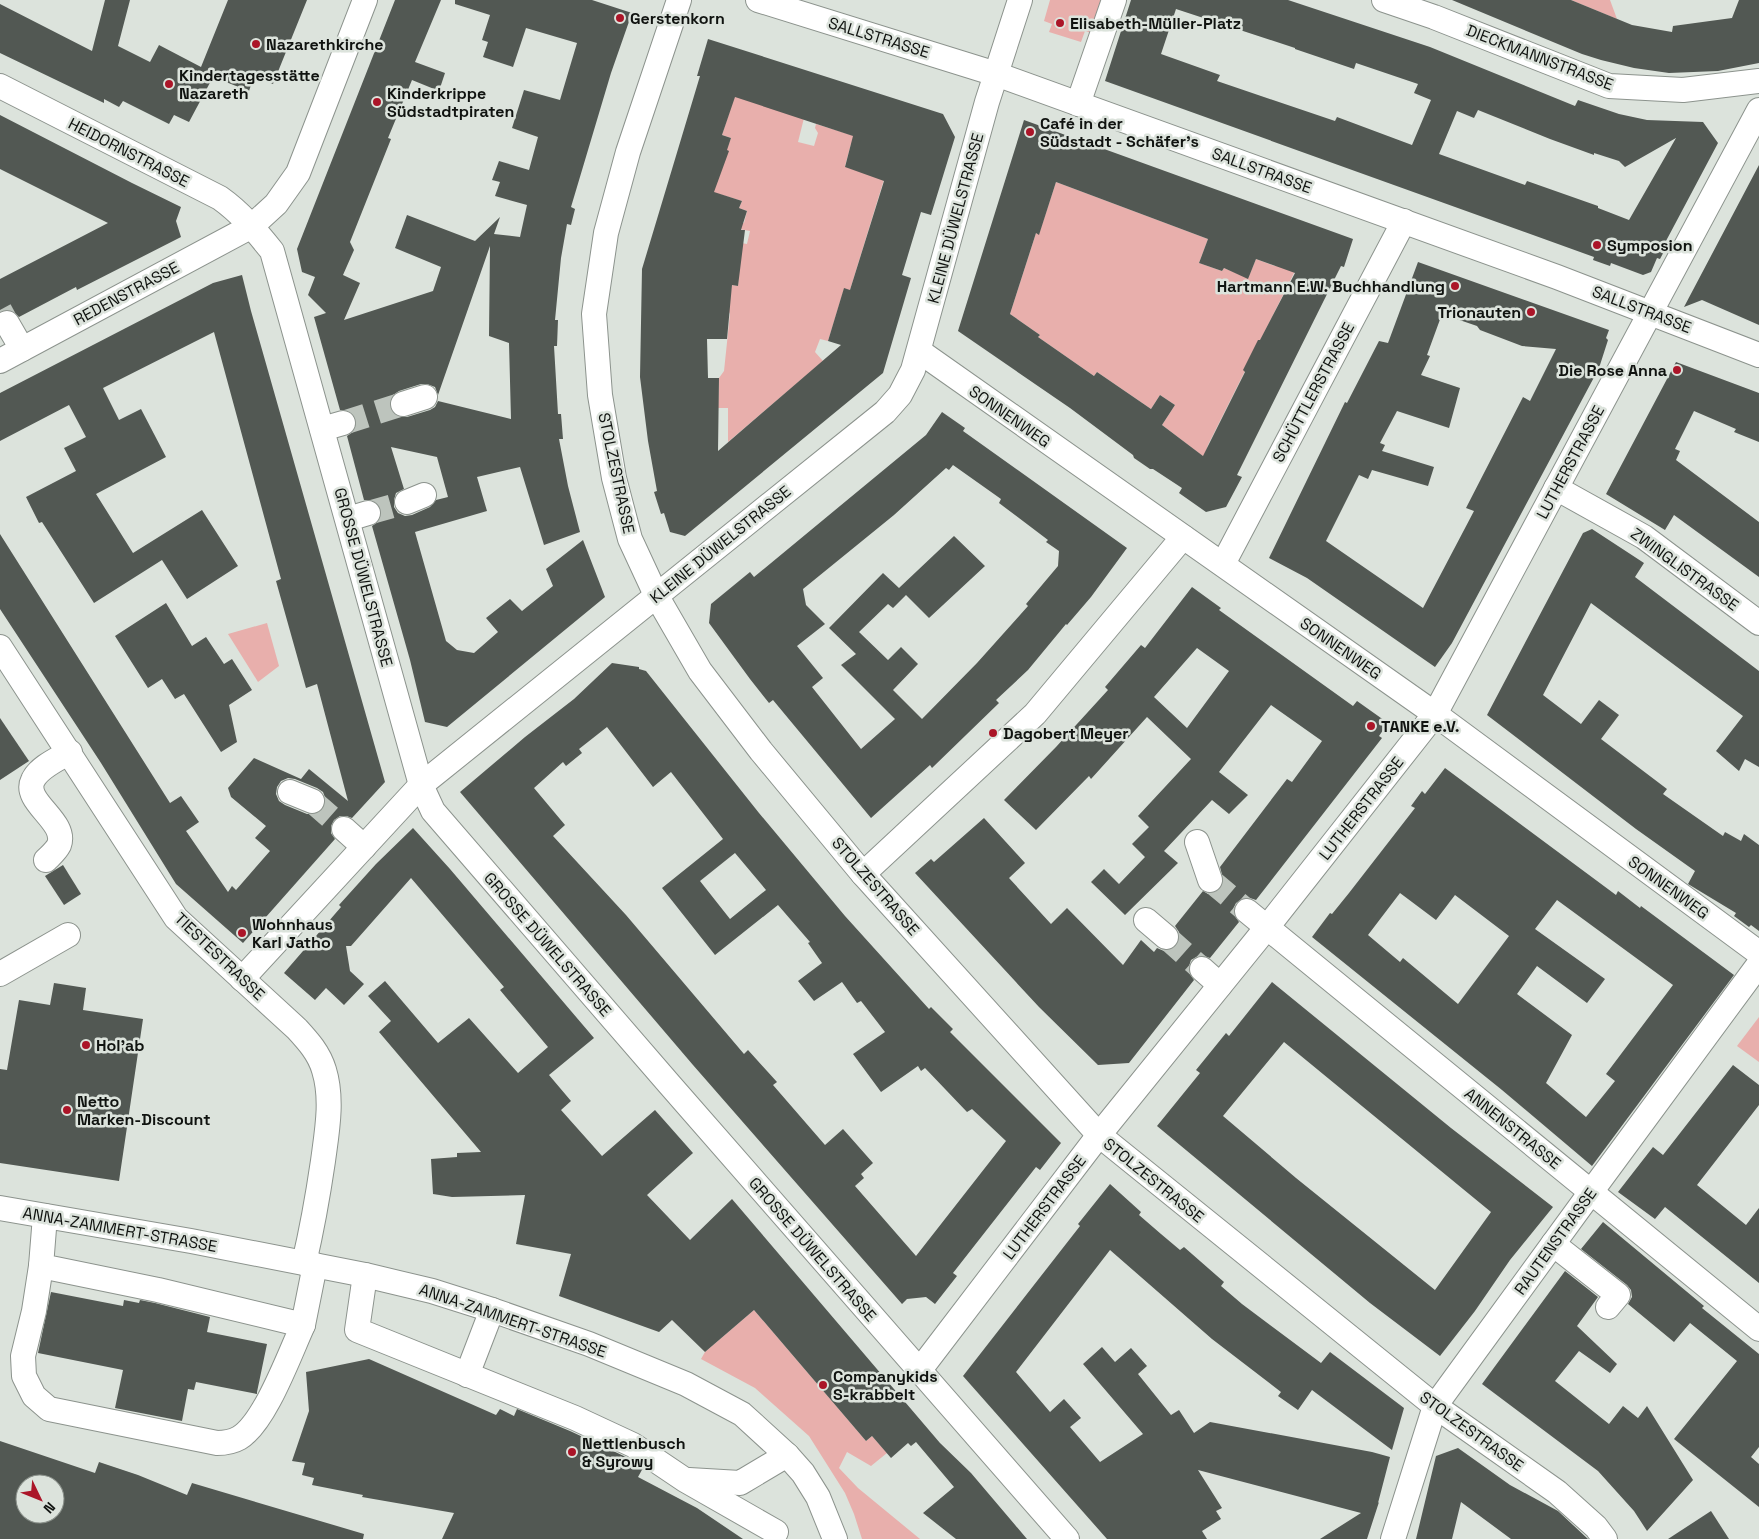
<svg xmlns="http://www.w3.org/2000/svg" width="1759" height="1539" font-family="'Space Grotesk',sans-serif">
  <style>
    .green { fill: #e8afac }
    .building { fill: #525853; fill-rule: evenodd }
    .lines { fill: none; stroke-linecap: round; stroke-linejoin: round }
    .minor-tunnel { stroke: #bdc4bd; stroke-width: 24; stroke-dasharray: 24 12; stroke-linecap: butt }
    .minor-casing { stroke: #8c938d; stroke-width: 26 }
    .minor { stroke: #fff; stroke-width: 24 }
    .poi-dot { fill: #ab1528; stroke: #dce3dc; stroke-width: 2 }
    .labels { text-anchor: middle; stroke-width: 5; stroke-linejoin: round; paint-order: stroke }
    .poi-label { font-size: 16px; font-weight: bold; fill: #101310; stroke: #dce3dc; text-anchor: start }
    .street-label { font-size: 16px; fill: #101310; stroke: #dce3dc }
  </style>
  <rect width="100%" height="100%" fill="#dce3dc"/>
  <g class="green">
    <polygon points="1050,0 1105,0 1094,34 1085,31 1081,42 1049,32 1052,24 1044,21"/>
    <polygon points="1571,0 1610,0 1617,19"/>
    <polygon points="737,88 804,118 798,142 814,146 818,133 815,128 816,124 858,137 851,144 845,166 864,173 886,173 850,290 844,289 828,341 820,339 815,352 823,361 728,442 728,408 718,408 719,378 724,371 730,314 728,310 732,285 738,286 741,243 747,244 750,231 733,228 735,221 744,223 747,211 739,208 742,201 719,194 707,199 731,138 722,135"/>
    <polygon points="1056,182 1208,239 1199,263 1222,271 1224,268 1248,278 1256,259 1275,266 1280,253 1300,261 1208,445 1204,457 1162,425 1175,405 1160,395 1151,409 1097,372 1094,376 1038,337 1040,335 1010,314 1036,233 1039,234"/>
    <polygon points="267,623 279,666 258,682 228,634"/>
    <polygon points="1759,1017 1759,1062 1737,1046"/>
    <polygon points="754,1310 866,1441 872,1436 887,1453 871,1466 847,1452 839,1468 858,1488 920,1539 862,1539 854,1514 845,1493 809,1436 755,1388 701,1359 705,1352"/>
  </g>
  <g class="building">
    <polygon points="105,0 130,0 118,46 150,62 159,45 201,67 228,0 307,0 273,84 254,76 249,91 213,77 189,122 174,115 169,124 123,101 119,107 104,99 104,103 0,53 0,4 92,51"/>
    <path d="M395,0H441L415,62L445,73L439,91L412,80L388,138L391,139L350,242L354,250L343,275L360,283L344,320L433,291L441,267L395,248L407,215L475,241L500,217L494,234L520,237L527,205L495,196L500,182L492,180L499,161L529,170L538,137L512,128L524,90L560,100L577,43L526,28L513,67L483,57L488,42L482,40L490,15L455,4V0H592L632,13L611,73L571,207L575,209L571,225L567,224L561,258L555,320H558L557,346H554L558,414H561L563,439H559L568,486L580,532L544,545L520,467L477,477L487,511L415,532L446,641L457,650L474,653L498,632L486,618L510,599L522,611L553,586L546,569L583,540L605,597L447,727L425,722L410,660L372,526L378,522L381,517V510L377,503L372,500H364L347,436L353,432L356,426V420L352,413L346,410H340L314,317L326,313L308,295L315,277L302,272L297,249ZM490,246L489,336L509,343L511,419L438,401L435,407L430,410L407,417H401L394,414L390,409V402L393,395L399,391L421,384H427L435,387L438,395ZM391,447L437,457L448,497L436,500L430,507L412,515L405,516L398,513L394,507V500L396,493L404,489Z"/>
    <path d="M1131,0H1288L1430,47L1575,106L1578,100L1619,114L1647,120L1703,122L1718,143L1666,241L1669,242L1660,259L1657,258L1651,272L1643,275L1611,263L1610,266L1593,260L1594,257L1105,81ZM1176,9L1295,48V49L1354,69L1356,63L1418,84L1414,93L1431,100L1412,145L1337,117L1335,121L1217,81L1220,75L1161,54ZM1478,110L1550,139L1594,155V153L1619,161L1625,167L1676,138L1629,220L1598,208V206L1527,181L1525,185L1439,154L1457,111L1474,118Z"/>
    <polygon points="1452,0 1571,0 1632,25 1672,32 1673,26 1732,18 1739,0 1759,0 1759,63 1718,71 1669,73 1634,68 1601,60 1582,54"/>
    <path d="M708,39L943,114L955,137L931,215L921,212L911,245L902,275L911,278L883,373L685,536L670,532L664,513L661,514L654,492L657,491L648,441L640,377L642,269L700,76H697ZM735,97L853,136L845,167L884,181L850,290L844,288L828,341L841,345L718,451L719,378H708L707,339H727L732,285L738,286L745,230H741L747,211L739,208L742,201L714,192L729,151L727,150L731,138L722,135Z"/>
    <polygon points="0,115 132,183 181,207 176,221 181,237 77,290 76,287 19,317 13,311 7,309 0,311 0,279 108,223 0,169"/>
    <path d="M1024,120L1353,239L1344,267L1341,266L1237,475L1242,477L1226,507L1206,512L1179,493L1182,488L1153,469H1150L1134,458L1133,455L1070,408L958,331ZM1056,182L1208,239L1199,263L1222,271L1224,268L1248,279L1256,259L1295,273L1260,340H1258L1243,370L1245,372L1203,456L1162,425L1175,405L1160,395L1151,409L1097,372L1094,376L1038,337L1040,335L1010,314L1036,233L1039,235Z"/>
    <polygon points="1759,165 1759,325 1702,300 1684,307"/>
    <path d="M1418,262L1609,330L1606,338L1608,340L1599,368L1452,643L1435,667L1307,578L1269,558L1345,402L1347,403L1379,341L1388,343ZM1442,314L1477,326L1480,330L1522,346L1556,349L1530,401L1523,397L1466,508L1474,511L1423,608L1326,541L1359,475L1368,479L1372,470L1428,486L1434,467L1382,451L1385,445L1380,443L1397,411L1449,428L1460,388L1421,375L1430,356L1427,355Z"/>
    <path d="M242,275L251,311L385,782L352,818L346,816H340L334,820L331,826V833L335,839L243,943L176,884L101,763L0,609V534L170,803L181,796L199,822L186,831L228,892L232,886L236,890L270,851L255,838L266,826L231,797L228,788L254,758L301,779L309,769L348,801L317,684L306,688L276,581L281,579L214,332L103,388L119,420L141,409L166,457L96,494L133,553L202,510L238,566L187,599L162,560L94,603L42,522L39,523L26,497L76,471L64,448L86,437L69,405L0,441V393L213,283ZM288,778L295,779L317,788L323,792L326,800L324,807L321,812L314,814H307L285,805L279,801L276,794L277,787L281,781Z"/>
    <polygon points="1676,362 1759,393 1759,442 1734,432 1736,429 1694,411 1675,449 1680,451 1676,460 1759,522 1759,577 1674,515 1665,530 1606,494"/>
    <path d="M942,412L965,428L963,431L1127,548L1091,597L1067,625L1066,624L1028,670L996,700L999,703L932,768L930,765L871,818L773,700L769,703L750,679L709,623L711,604L750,572L754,577L926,435ZM953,465L1001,499L999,503L1048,540L1046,542L1059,551L1058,566L1026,604L1028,606L977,663L922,719L893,690L918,664L901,647L888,660L859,632L888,604L893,608L906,595L929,618L985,566L954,536L899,588L883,573L829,628L856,654L841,665L895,719L861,749L812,687L823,678L797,646L825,624L806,605L803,589L894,515L946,468L949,470Z"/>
    <polygon points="1592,529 1644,563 1635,577 1759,671 1759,767 1745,759 1739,771 1716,751 1743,716 1591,603 1543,695 1581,724 1599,700 1619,715 1601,739 1667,789 1663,794 1723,836 1725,832 1741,841 1744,834 1759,845 1759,931 1751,925 1749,927 1734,916 1736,913 1688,884 1695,871 1636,829 1487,715 1583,533"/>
    <path d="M1192,587L1221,608L1219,610L1353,706L1357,701L1388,723L1379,736L1382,738L1256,900L1250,898H1243L1236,903L1233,909L1234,915L1239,922L1210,958L1204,956H1198L1191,960L1189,966V973L1194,980L1129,1063L1098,1065L1039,1007L915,873L931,859L934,862L984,818L1025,863L1009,878L1051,924L1067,908L1123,965L1141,940L1154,952L1157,948L1164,951L1171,950L1176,946L1180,939L1179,932L1175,926L1203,891L1208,894L1214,893L1221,889L1224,882L1220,867L1287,779L1292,782L1322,741L1271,705L1219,772L1248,795L1229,814L1212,800L1164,851L1178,863L1125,915L1091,882L1104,869L1119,884L1145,857L1132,844L1149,827L1138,816L1191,759L1147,717L1091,779L1089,776L1036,830L1004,800L1056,747L1108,690L1105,687L1141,645L1145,648ZM1197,648L1229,671L1187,728L1154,697Z"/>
    <polygon points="166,603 192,646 206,637 224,664 232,659 252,690 229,705 237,742 221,752 184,694 175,699 162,679 148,688 115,636"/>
    <path d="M612,663L639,667V669L646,671L759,813L845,916L929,1009L931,1007L953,1029L950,1032L1061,1143L1040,1170L1036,1167L953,1273L957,1276L935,1304L926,1297L907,1299L902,1304L693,1065L460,792L525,737L574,699ZM607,727L653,787L671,772L723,839L662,888L715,955L778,905L810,942L808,943L822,963L798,981L814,1001L842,982L857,1003L861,1001L885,1032L853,1054L881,1092L918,1066L921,1071L925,1068L967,1112L972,1109L1006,1141L916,1256L855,1186L864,1178L861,1174L873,1163L843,1129L825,1145L773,1085L777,1082L748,1050L744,1054L626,915L553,836L565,825L534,788L563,762L566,766L582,753L579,749ZM735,853L766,890L730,919L700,881Z"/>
    <polygon points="0,718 29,761 0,780"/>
    <path d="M1445,768L1616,895L1618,891L1640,908L1641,906L1734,975L1592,1166L1502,1090L1312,937L1330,913L1332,914L1349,893L1415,808L1411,806L1422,791L1425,794ZM1400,893L1436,920L1455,895L1509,936L1458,1004L1403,958L1400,962L1368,935ZM1557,900L1673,985L1606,1074L1615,1081L1586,1117L1546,1083L1572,1035L1517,994L1537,966L1587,1003L1605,979L1535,929Z"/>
    <polygon points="413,828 450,869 594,1038 549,1075 571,1101 561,1110 602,1156 655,1110 693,1153 647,1195 690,1240 732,1199 940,1443 971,1473 1027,1539 956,1539 923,1513 954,1487 916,1442 911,1446 908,1443 891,1458 872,1436 866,1441 754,1310 705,1352 672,1320 659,1332 559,1296 571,1254 516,1244 525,1195 452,1197 433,1194 431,1159 457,1157 457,1153 481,1152 379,1032 391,1021 368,996 385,981 438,1043 469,1018 518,1073 548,1047 500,990 504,987 411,878 351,946 346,946 350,971 364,984 344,1005 326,988 315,1000 284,973 341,907 339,905 376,864"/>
    <polygon points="63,865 81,894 64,905 45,876"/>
    <path d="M1272,982L1451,1128L1553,1207L1510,1260L1475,1311L1440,1356L1370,1303L1157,1126L1200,1073L1196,1070L1226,1033L1229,1036ZM1284,1042L1491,1212L1435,1290L1296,1178L1223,1116Z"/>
    <polygon points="54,983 86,988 83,1010 143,1019 119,1181 0,1163 0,1069 7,1070 19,1000 50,1005"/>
    <polygon points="1733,1065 1759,1085 1759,1105 1697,1185 1746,1225 1759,1208 1759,1283 1665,1207 1655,1219 1618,1192 1653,1147 1663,1155"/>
    <polygon points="1110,1184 1141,1212 1139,1215 1161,1234 1180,1250 1184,1247 1224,1282 1221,1286 1242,1304 1321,1363 1330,1352 1404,1408 1392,1450 1312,1390 1298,1410 1278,1396 1281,1392 1212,1339 1110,1250 1016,1372 1050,1412 1064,1399 1081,1418 1070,1427 1100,1462 1143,1434 1083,1364 1102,1347 1115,1362 1131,1348 1147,1366 1138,1374 1171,1415 1179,1410 1194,1433 1210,1422 1372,1452 1390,1457 1378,1503 1379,1502 1367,1539 1320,1539 1361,1513 1198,1470 1222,1508 1216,1511 1221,1519 1202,1531 1207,1539 1107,1539 963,1376 1080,1226 1078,1224"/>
    <polygon points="1603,1222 1704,1306 1702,1308 1759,1354 1759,1447 1751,1457 1759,1464 1759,1507 1674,1439 1737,1361 1690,1323 1674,1342 1628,1304 1632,1297 1631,1290 1627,1285 1581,1249"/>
    <polygon points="1565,1271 1598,1297 1577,1326 1617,1364 1610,1373 1579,1351 1555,1381 1609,1424 1623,1406 1638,1418 1647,1406 1693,1480 1647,1531 1634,1511 1598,1471 1482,1384"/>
    <polygon points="51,1292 123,1306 124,1300 139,1303 140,1300 155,1303 210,1317 207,1332 267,1344 257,1392 257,1394 196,1382 194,1390 188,1389 182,1421 115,1408 123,1370 38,1353"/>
    <polygon points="369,1359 496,1415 500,1409 514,1416 517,1409 570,1431 626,1457 643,1468 638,1477 697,1508 743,1539 442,1539 454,1513 362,1497 363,1495 312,1485 314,1478 302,1475 305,1463 292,1461 309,1411 306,1372"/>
    <path d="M0,1441L95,1473L99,1462L138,1475L187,1495L192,1483L364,1534L363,1539H0ZM25,1484H55V1514H25Z"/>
    <polygon points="1458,1448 1510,1485 1558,1511 1588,1539 1511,1539 1461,1502 1452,1539 1416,1539 1436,1456"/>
    <polygon points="1711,1511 1729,1539 1668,1539"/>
  </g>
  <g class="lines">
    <g class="minor-tunnel">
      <polyline points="0,310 7,323"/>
      <polyline points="343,423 403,404"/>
      <polyline points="368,513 407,502"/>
      <polyline points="312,801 344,829"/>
      <polyline points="1210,880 1247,911"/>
      <polyline points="1166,937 1202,969"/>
    </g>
    <g class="minor-casing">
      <g id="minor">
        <polyline points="679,0 628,152 606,233 594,314 600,395 614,478 630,539 656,595 700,671 761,751 863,874 1099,1135 1435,1406 1557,1492 1596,1527 1605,1539"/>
        <polyline points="758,0 996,74 1557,277 1759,355"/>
        <polyline points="1384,0 1434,17 1609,86 1683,90 1759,81"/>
        <path d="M0,86L220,198C241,213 256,231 272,251L421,785L433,811L670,1085L1067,1539"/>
        <polyline points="1078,104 1114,0"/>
        <polyline points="7,323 22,349"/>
        <polyline points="919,351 1435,714 1759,953"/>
        <polyline points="0,361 252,226 276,204 298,173 365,0"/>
        <polyline points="403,404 425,397"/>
        <polyline points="322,429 343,423"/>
        <polyline points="1556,488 1644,537 1759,623"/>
        <polyline points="407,502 424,495"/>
        <polyline points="348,519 368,513"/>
        <polyline points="1223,564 1404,221"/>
        <path d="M0,647L176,918L297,1029C308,1041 319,1053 324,1070C333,1099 327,1131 323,1161C318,1195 312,1229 304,1263"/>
        <polyline points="290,792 312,801"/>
        <polyline points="344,829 364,847"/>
        <polyline points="1197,842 1210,880"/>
        <path d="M46,860C51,855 56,851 59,845C68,821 22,802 33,780C39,767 58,759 70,752"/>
        <polyline points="863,874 1035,714 1183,537"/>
        <polyline points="1247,911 1759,1329"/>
        <polyline points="1146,920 1166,937"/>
        <polyline points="1202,969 1220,985"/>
        <polyline points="0,974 68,935"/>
        <polyline points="242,979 421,785 885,412 900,395 913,370 987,102 1020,0"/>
        <polyline points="0,1208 191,1241 365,1275 432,1291 492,1310 589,1344 686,1384 742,1414 787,1455 803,1473 818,1497 835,1539"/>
        <polyline points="45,1216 41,1266 158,1290 303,1325 315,1265"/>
        <polyline points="1553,1244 1618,1295 1608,1307"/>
        <path d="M41,1266L34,1311L23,1356L24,1376L34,1396L49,1409L217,1443C225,1443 232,1442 239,1438C265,1423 290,1353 303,1325"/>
        <polyline points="365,1275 357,1330 575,1418 633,1445 685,1480 776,1532"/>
        <polyline points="919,1371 1099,1135 1268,926 1435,714 1759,110"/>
        <polyline points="467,1375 492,1310"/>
        <polyline points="689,1480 740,1483 787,1455"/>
        <polyline points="1393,1539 1435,1406 1591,1192 1759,964"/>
      </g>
    </g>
    <use href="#minor" class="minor"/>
  </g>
  <g class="poi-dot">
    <circle cx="620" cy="18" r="5"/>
    <circle cx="1060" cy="23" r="5"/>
    <circle cx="256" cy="44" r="5"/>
    <circle cx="169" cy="84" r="5"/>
    <circle cx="377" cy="102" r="5"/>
    <circle cx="1030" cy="132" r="5"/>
    <circle cx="1597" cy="245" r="5"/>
    <circle cx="1455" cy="286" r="5"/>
    <circle cx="1531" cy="312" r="5"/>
    <circle cx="1677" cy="370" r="5"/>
    <circle cx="1371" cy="726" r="5"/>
    <circle cx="993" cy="733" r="5"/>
    <circle cx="242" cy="933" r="5"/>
    <circle cx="86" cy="1045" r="5"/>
    <circle cx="67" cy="1110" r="5"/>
    <circle cx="823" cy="1385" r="5"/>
    <circle cx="572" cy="1452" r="5"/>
  </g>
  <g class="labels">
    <g class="poi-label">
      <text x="630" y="24">Gerstenkorn</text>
      <text x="1070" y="29">Elisabeth-Müller-Platz</text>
      <text x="266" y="50">Nazarethkirche</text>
      <text x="179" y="81">Kindertagesstätte<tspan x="179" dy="18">Nazareth</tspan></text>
      <text x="387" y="99">Kinderkrippe<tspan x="387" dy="18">Südstadtpiraten</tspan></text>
      <text x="1040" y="129">Café in der<tspan x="1040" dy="18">Südstadt - Schäfer's</tspan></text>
      <text x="1607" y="251">Symposion</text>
      <text x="1445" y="292" text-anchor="end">Hartmann E.W. Buchhandlung</text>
      <text x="1521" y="318" text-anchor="end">Trionauten</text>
      <text x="1667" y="376" text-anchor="end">Die Rose Anna</text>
      <text x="1381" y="732">TANKE e.V.</text>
      <text x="1003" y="739">Dagobert Meyer</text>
      <text x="252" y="930">Wohnhaus<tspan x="252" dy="18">Karl Jatho</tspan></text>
      <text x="96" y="1051">Hol'ab</text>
      <text x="77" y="1107">Netto<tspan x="77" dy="18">Marken-Discount</tspan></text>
      <text x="833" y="1382">Companykids<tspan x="833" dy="18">S-krabbelt</tspan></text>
      <text x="582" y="1449">Nettlenbusch<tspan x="582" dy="18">&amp; Syrowy</tspan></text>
    </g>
    <g class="street-label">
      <text transform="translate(879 37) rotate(17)" y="6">SALLSTRASSE</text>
      <text transform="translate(1540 57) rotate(21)" y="6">DIECKMANNSTRASSE</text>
      <text transform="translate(129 152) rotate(27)" y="6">HEIDORNSTRASSE</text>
      <text transform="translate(1262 170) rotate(20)" y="6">SALLSTRASSE</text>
      <text transform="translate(955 218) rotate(-75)" y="6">KLEINE DÜWELSTRASSE</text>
      <text transform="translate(126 293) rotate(-28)" y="6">REDENSTRASSE</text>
      <text transform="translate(1642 309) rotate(21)" y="6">SALLSTRASSE</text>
      <text transform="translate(1313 392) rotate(-62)" y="6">SCHÜTTLERSTRASSE</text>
      <text transform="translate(1010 416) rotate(35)" y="6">SONNENWEG</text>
      <text transform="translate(1570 462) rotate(-62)" y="6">LUTHERSTRASSE</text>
      <text transform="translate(617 473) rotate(78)" y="6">STOLZESTRASSE</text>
      <text transform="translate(720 544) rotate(-39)" y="6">KLEINE DÜWELSTRASSE</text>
      <text transform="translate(1685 569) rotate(36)" y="6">ZWINGLISTRASSE</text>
      <text transform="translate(364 577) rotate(75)" y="6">GROSSE DÜWELSTRASSE</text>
      <text transform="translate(1341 648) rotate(35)" y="6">SONNENWEG</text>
      <text transform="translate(1361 808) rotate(-52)" y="6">LUTHERSTRASSE</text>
      <text transform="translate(876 886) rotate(49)" y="6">STOLZESTRASSE</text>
      <text transform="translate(1669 887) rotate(36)" y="6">SONNENWEG</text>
      <text transform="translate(548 944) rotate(49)" y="6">GROSSE DÜWELSTRASSE</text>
      <text transform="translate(220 956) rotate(44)" y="6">TIESTESTRASSE</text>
      <text transform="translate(1513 1128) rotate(39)" y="6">ANNENSTRASSE</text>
      <text transform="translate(1154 1180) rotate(39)" y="6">STOLZESTRASSE</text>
      <text transform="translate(1044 1207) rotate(-53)" y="6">LUTHERSTRASSE</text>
      <text transform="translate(120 1229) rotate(10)" y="6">ANNA-ZAMMERT-STRASSE</text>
      <text transform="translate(1555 1241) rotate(-54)" y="6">RAUTENSTRASSE</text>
      <text transform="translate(813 1249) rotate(49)" y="6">GROSSE DÜWELSTRASSE</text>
      <text transform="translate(513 1320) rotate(19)" y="6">ANNA-ZAMMERT-STRASSE</text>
      <text transform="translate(1472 1431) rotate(36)" y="6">STOLZESTRASSE</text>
    </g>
  </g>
  <g transform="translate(40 1499) rotate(133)"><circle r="24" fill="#dce3dc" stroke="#8a908a"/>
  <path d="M0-4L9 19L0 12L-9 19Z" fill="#ab1528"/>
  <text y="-8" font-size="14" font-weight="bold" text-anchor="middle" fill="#101310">N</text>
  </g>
</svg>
